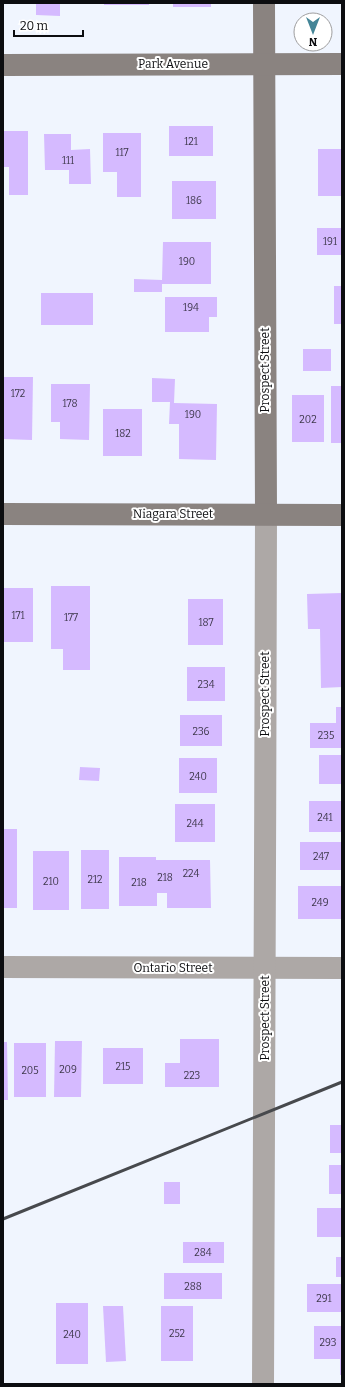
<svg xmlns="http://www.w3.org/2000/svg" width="345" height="1387" font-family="Bitter,serif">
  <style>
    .building { fill: #d5baff }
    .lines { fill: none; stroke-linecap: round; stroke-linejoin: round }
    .street { stroke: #ada8a6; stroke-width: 22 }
    .secondary { stroke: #8a8380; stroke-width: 22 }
    .rail { stroke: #47494d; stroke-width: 3 }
    .labels { text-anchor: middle; stroke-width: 4; stroke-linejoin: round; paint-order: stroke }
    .number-label { font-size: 10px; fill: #3e384c }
    .street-label { font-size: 12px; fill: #0c0d10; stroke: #fff }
  </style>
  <rect width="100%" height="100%" fill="#f0f5fe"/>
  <g class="building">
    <polygon points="36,3 60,3 60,16 36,15"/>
    <rect x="104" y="3" width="45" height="2"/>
    <rect x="173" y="3" width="38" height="4"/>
    <rect x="169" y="126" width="44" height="30"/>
    <polygon points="3,131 28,131 28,195 9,195 9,167 3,167"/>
    <polygon points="103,133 141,133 141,197 117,197 117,172 103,172"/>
    <polygon points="44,134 71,134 71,150 90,149 91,184 69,184 69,170 45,170"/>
    <rect x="318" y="149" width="24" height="47"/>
    <rect x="172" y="181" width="44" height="38"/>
    <rect x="317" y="228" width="25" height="27"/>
    <polygon points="163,242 211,242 211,284 162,284 162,292 134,292 134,279 162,280"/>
    <rect x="334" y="286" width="8" height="38"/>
    <rect x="41" y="293" width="52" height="32"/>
    <polygon points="165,297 217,297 217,317 209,317 209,332 165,332"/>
    <rect x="303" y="349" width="28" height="22"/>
    <polygon points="4,377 33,377 32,440 3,439"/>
    <polygon points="152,378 175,379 174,403 217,404 216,460 179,459 179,424 169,424 170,402 152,402"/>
    <polygon points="51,384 90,384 89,440 60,439 60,422 51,422"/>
    <rect x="331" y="386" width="11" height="57"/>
    <rect x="292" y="395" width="32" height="47"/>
    <rect x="103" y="409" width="39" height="47"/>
    <polygon points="51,586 90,586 90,670 63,670 63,649 51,649"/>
    <rect x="3" y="588" width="30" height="54"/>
    <polygon points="342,593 342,687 321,688 320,629 308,629 307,594"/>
    <rect x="188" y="599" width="35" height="46"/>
    <rect x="187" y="667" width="38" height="34"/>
    <polygon points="336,707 342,707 342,748 310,748 310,723 336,723"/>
    <rect x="180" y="715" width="42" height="31"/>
    <rect x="319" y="755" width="23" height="29"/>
    <rect x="179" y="758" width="38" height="35"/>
    <polygon points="80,767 100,768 99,781 79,780"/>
    <rect x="309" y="801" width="33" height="31"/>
    <rect x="175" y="804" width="40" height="38"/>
    <rect x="3" y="829" width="14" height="79"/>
    <rect x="300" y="842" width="42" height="28"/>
    <rect x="81" y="850" width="28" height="59"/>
    <rect x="33" y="851" width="36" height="59"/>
    <polygon points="119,857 156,857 156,860 210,860 211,908 167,908 167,893 157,893 157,906 119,906"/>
    <rect x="298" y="886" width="44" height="33"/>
    <polygon points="180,1039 219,1039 219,1087 165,1087 165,1063 180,1063"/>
    <polygon points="55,1041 82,1041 81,1097 54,1097"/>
    <polygon points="3,1042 7,1042 8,1100 3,1100"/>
    <rect x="14" y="1043" width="32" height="54"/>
    <rect x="103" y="1048" width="40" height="36"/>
    <rect x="330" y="1125" width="12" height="28"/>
    <rect x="329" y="1165" width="13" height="29"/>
    <rect x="164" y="1182" width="16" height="22"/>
    <rect x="317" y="1208" width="25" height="29"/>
    <rect x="183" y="1242" width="41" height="21"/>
    <rect x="336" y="1257" width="6" height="20"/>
    <rect x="164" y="1273" width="58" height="26"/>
    <rect x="307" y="1284" width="35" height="28"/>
    <rect x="56" y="1303" width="32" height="61"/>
    <polygon points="103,1306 123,1306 126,1361 106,1362"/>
    <rect x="161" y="1306" width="32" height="55"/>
    <polygon points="314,1326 342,1326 342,1375 340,1375 340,1359 314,1359"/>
  </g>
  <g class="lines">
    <g class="street">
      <polyline points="3,967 342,968"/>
      <path d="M263,1384C265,1094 265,804 266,514"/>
    </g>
    <g class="secondary">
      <polyline points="264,3 266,514"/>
      <polyline points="3,65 342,64"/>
      <polyline points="3,514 342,515"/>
    </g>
    <polyline class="rail" points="3,1219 342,1082"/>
  </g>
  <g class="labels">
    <g class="number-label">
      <text x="191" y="145">121</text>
      <text x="122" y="156">117</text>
      <text x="68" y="164">111</text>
      <text x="194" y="204">186</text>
      <text x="330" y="245">191</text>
      <text x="187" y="265">190</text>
      <text x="191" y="311">194</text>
      <text x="18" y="397">172</text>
      <text x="70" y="407">178</text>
      <text x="193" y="418">190</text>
      <text x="308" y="423">202</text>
      <text x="123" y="437">182</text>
      <text x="18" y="619">171</text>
      <text x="71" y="621">177</text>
      <text x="206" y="626">187</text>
      <text x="206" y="688">234</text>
      <text x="201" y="735">236</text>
      <text x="326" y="739">235</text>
      <text x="198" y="780">240</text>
      <text x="325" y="821">241</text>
      <text x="195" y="827">244</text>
      <text x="321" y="860">247</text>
      <text x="191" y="877">224</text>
      <text x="165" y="881">218</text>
      <text x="95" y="883">212</text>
      <text x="51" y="885">210</text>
      <text x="139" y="886">218</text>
      <text x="320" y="906">249</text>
      <text x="123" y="1070">215</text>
      <text x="68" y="1073">209</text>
      <text x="30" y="1074">205</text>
      <text x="192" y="1079">223</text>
      <text x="203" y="1256">284</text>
      <text x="193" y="1290">288</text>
      <text x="324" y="1302">291</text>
      <text x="177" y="1337">252</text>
      <text x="72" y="1338">240</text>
      <text x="328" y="1346">293</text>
    </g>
    <g class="street-label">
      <text x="173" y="68">Park Avenue</text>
      <text transform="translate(265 370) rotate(-90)" y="4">Prospect Street</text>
      <text x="173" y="518">Niagara Street</text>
      <text transform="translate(265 694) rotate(-90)" y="4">Prospect Street</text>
      <text x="173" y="972">Ontario Street</text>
      <text transform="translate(265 1018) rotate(-90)" y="4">Prospect Street</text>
    </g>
  </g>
  <rect width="345" height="1387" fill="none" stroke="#0c0d10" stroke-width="8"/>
  <g transform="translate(313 32) rotate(180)"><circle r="19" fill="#ffffff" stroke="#9e9e9f"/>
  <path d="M0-3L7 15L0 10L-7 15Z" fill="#448597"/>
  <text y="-6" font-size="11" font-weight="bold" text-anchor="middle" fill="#0c0d10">N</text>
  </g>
  <path d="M14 30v6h69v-6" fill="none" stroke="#0c0d10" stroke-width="2"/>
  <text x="20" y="30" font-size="12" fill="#0c0d10" stroke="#ffffff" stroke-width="3" paint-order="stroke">20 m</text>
</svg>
